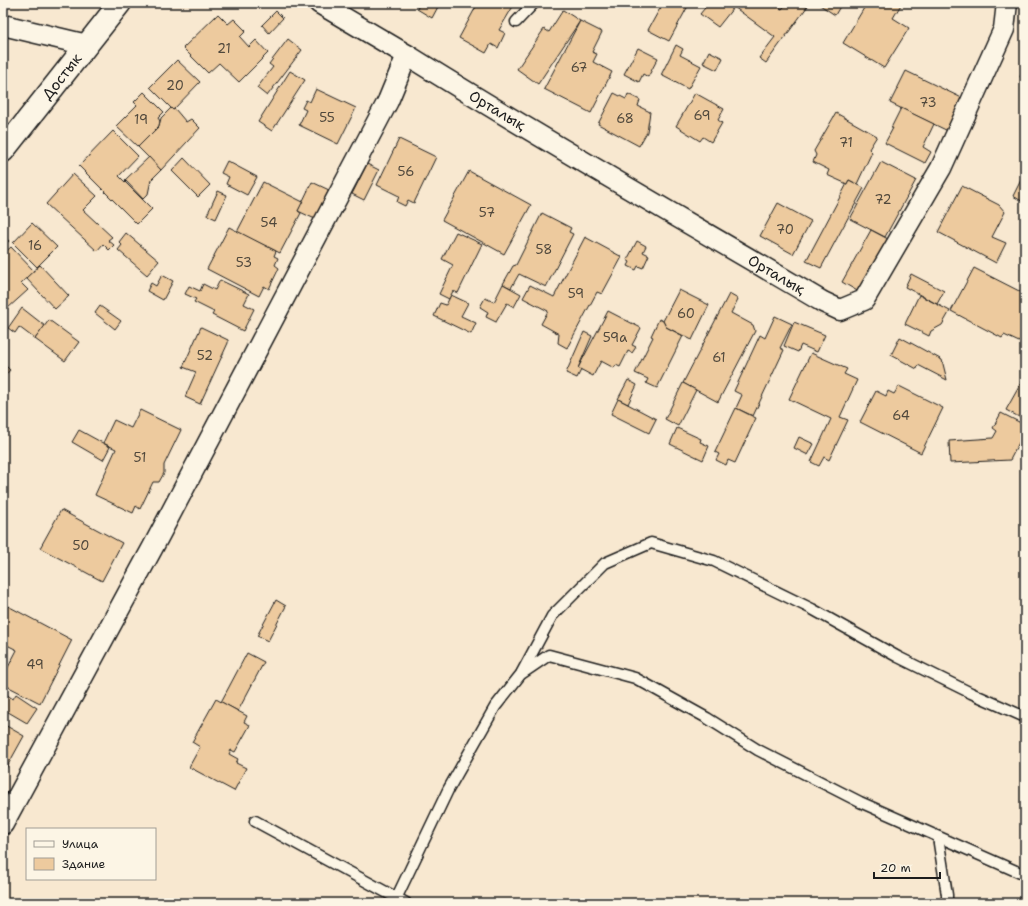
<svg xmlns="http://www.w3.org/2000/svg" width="1028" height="906" font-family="'Shantell Sans',sans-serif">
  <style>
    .building { fill: #edca9e; stroke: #1c1c1c }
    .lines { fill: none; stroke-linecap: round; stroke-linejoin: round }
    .lane-casing { stroke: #1c1c1c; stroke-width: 13 }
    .street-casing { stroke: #1c1c1c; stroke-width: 23 }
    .secondary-casing { stroke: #1c1c1c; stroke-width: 25 }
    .lane { stroke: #fcf5e5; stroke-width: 10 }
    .street { stroke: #fcf5e5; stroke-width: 20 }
    .secondary { stroke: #fcf5e5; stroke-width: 22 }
    .labels { text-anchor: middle; stroke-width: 3; stroke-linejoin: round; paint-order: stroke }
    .number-label { font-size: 13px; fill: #50483c }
    .street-label { font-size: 15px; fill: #1c1c1c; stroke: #fcf5e5 }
  </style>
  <rect width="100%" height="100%" fill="#f8e8d0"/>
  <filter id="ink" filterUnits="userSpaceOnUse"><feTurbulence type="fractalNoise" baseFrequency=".025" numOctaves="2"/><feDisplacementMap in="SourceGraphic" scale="8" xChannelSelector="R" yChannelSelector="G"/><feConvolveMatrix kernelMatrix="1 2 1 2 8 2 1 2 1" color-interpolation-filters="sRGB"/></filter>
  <g filter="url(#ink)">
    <g class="building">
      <polygon points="420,3 440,3 432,18 417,9"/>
      <polygon points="478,3 515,3 499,30 505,33 498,48 491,44 486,53 459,38"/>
      <polygon points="663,3 683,3 688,6 669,41 648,30"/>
      <polygon points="709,3 737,3 718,27 700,14"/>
      <polygon points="737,3 774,3 782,9 787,3 810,3 766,63 759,58 775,37 734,7"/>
      <polygon points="774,3 787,3 782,9"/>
      <polygon points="817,3 842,3 835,15"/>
      <polygon points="867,3 902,3 893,18 909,28 884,68 843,43"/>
      <polygon points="563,10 580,21 538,84 517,69 544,29 549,32"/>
      <polygon points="276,11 283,18 269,33 262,25"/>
      <polygon points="218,14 228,24 234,19 246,31 240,37 249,47 256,40 268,53 239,82 219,63 208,73 183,48"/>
      <polygon points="580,21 602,32 592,52 597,54 593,62 612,72 591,113 544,89"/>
      <polygon points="288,39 302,50 267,96 257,88 273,67 269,64"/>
      <polygon points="676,45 683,49 680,55 701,66 688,89 661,75"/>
      <polygon points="638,48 658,58 648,77 643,74 639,82 624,74"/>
      <polygon points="709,51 723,58 717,70 703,63"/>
      <polygon points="177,60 200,82 173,110 150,87"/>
      <polygon points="1025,68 1025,79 1020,77"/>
      <polygon points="290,71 305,80 272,131 258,122"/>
      <polygon points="906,71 966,100 950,132 890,103"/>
      <polygon points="316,89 356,108 338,144 299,125 306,110 302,108 306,100 310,102"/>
      <polygon points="144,92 164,112 158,118 160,121 159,126 138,147 116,126 137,105 134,102"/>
      <polygon points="614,93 626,99 628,94 640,100 638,106 650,112 647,132 639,146 598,124"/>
      <polygon points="695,93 724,109 718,120 722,123 711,142 703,137 700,141 676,126"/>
      <polygon points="171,108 173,110 175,109 186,122 191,119 200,128 161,170 138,147 159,126 161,118"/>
      <polygon points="901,108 934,124 923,147 931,152 925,163 885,143 893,128 891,128"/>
      <polygon points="836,113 877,136 869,149 872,152 857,184 849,180 847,184 827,175 829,170 813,162 816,155 814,151"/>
      <polygon points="113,131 138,156 119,176 152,209 137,224 79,166"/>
      <polygon points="399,139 436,157 414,203 408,200 405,206 397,202 399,196 377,185"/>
      <polygon points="149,157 161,170 151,180 148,194 143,199 125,180"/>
      <polygon points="184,158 210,185 198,197 172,171"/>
      <polygon points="227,161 257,177 247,195 226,184 229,177 221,173"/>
      <polygon points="881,162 916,180 885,237 850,219"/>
      <polygon points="367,164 379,170 364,200 352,194"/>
      <polygon points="469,171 531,205 504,254 442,220"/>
      <polygon points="73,174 97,196 83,210 112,237 108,240 114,245 109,250 103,244 97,251 46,204"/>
      <polygon points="1023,176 1025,176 1025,203 1013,196"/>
      <polygon points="849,180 864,188 821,268 806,261"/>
      <polygon points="263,182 303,202 298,211 301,213 280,253 237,232"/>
      <polygon points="312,182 329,190 315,219 298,211"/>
      <polygon points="962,186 999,205 1005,212 992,237 1006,243 996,263 938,232"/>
      <polygon points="218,191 227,195 216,219 207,215"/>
      <polygon points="778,203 811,221 793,254 760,236"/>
      <polygon points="542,213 571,228 569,232 573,234 546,287 519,274 511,288 503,284 513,266 516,265"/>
      <polygon points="32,223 57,247 37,267 13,243"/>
      <polygon points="229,227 276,251 274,256 278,258 275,265 279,268 269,289 264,286 259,296 207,269"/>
      <polygon points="871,230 888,239 859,292 842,282"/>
      <polygon points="456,232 482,244 458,293 453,291 449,299 439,294 453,265 442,259"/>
      <polygon points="126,233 159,261 147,275 118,250 122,245 119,242"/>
      <polygon points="3,235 9,241 3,247"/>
      <polygon points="585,237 622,257 602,294 597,292 567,348 558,343 559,334 541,324 548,311 523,298 530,285 554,297"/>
      <polygon points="637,241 646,246 643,252 649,255 643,268 638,266 636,270 628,266 630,262 627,260"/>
      <polygon points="11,247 34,271 21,283 28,290 8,308 3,303 3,254"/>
      <polygon points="40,265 69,296 55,309 26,278"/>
      <polygon points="974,268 1025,294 1025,330 1019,342 1004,335 1002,338 951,311"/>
      <polygon points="911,274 944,291 937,304 905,287"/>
      <polygon points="162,275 173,281 163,300 147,291 151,283 156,286"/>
      <polygon points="220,280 249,294 244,304 254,309 243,331 212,315 214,312 194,302 196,299 185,294 189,286 200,291 203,284 215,290"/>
      <polygon points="503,284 521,294 514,307 507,303 496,322 486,317 488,312 480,307 485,298 494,302"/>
      <polygon points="679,290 709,305 692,340 666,327 663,321"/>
      <polygon points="729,294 738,299 731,313 753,325 755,331 718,402 683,383"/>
      <polygon points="451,295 468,303 461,316 476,323 471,334 434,316 440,303 446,305"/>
      <polygon points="919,295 950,311 942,325 931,331 929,336 905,324"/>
      <polygon points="100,306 121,321 115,329 95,313"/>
      <polygon points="22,308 45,326 35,339 19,327 15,333 8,328"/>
      <polygon points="608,311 641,328 632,345 636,347 632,353 628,351 620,367 616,365 614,368 601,361 593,376 578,368"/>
      <polygon points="775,316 792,324 780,348 784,350 753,416 736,408 742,395 734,391 760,335 765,338"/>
      <polygon points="659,319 663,321 666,327 683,336 657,388 646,383 648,379 635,373 653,337 651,336"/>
      <polygon points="49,320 79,342 65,361 35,339"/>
      <polygon points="794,322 825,335 817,352 801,345 798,352 784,346"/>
      <polygon points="201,327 228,340 228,343 200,404 185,397 196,372 183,367"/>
      <polygon points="584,332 592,336 578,368 581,370 577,378 566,373"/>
      <polygon points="900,337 942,360 947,380 918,365 917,369 891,355"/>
      <polygon points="811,353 847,369 844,374 857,380 840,417 848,420 829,460 824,457 819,466 811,462 831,419 789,399"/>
      <polygon points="3,363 10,370 3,378"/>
      <polygon points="1025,376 1025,411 1021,418 1006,410"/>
      <polygon points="628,380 637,385 628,404 618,399"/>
      <polygon points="683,383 696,390 678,426 665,419"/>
      <polygon points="899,386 943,408 921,453 860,422 876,391 886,396 888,391 894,394"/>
      <polygon points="618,399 656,419 649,433 611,414"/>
      <polygon points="736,408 756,418 735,463 728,460 726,465 716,460 719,454 715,452"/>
      <polygon points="140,410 181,430 164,465 164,473 159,482 153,482 140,509 136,506 133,513 95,495 116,449 103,443 114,420 131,428"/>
      <polygon points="1001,413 1025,425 1025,431 1010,460 950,463 949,441 993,438 997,431 993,428"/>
      <polygon points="677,428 701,439 700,442 709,446 703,460 670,444"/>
      <polygon points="79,430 110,447 103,460 72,442"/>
      <polygon points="799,437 814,444 808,455 794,448"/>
      <polygon points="3,495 8,499 3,505"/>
      <polygon points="61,510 122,543 102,581 40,548"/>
      <polygon points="276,600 286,606 268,641 257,636"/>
      <polygon points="6,605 72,640 40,703 3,684 3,677 17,650 3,643 3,611"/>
      <polygon points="247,653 264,662 238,711 221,702"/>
      <polygon points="3,692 13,699 16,694 37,708 27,723 3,709"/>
      <polygon points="216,699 247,716 244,722 250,725 235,752 231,750 229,754 238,759 236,763 246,768 234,791 189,767 200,747 192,742"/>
      <polygon points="3,724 24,736 3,774"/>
    </g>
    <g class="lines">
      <g class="lane-casing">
        <g id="lane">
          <polyline points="516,22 534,3"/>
          <polyline points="522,672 552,616 605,563 651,543 714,561 812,609 898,657 971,693 1025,717"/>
          <polyline points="255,821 406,903"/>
          <polyline points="938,837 947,895 947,903"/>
          <polyline points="394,903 448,790 495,707 521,674 549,655 635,678 707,718 758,750 860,802 1025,875"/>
        </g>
      </g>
      <g class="street-casing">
        <g id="street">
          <polyline points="3,25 87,45"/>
          <path id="s1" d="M407,55C544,141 684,220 823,302L840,310L864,300L941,168L1004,29L1007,3"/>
          <polyline points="3,824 153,547 388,101 407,55 319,3"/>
        </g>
      </g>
      <g class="secondary-casing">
        <g id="secondary">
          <path id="s2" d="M3,151L120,3"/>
        </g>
      </g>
      <use href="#lane" class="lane"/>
      <use href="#street" class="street"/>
      <use href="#secondary" class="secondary"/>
    </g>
  </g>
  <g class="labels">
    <g class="number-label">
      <text x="224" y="53">21</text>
      <text x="579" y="72">67</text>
      <text x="175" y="90">20</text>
      <text x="928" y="107">73</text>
      <text x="702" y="120">69</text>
      <text x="327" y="122">55</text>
      <text x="625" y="123">68</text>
      <text x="141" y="124">19</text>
      <text x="846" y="147">71</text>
      <text x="406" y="176">56</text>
      <text x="883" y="204">72</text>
      <text x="487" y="217">57</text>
      <text x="269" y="227">54</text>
      <text x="785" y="234">70</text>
      <text x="35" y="250">16</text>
      <text x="544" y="254">58</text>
      <text x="244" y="267">53</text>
      <text x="576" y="298">59</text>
      <text x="686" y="318">60</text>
      <text x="615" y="342">59а</text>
      <text x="205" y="360">52</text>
      <text x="719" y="362">61</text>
      <text x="901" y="420">64</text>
      <text x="140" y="462">51</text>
      <text x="81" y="550">50</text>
      <text x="35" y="669">49</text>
    </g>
    <g class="street-label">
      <text dy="5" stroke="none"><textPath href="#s2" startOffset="95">Достык</textPath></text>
      <text dy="5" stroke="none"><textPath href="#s1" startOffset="106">Орталық</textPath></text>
      <text dy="5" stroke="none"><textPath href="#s1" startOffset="430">Орталық</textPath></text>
    </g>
  </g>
  <rect width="1028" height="906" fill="none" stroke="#fcf5e5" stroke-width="16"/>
  <rect x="8" y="8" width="1012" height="890" fill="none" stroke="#1c1c1c" stroke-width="1.5" filter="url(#ink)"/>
  <rect x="26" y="828" width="130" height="52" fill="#fcf5e5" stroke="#a29e95"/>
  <rect x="34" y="841" width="20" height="6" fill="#fcf5e5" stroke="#a29e95"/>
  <text x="62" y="848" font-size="12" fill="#1c1c1c">Улица</text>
  <rect x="34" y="858" width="20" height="12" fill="#edca9e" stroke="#a29e95"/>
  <text x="62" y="868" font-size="12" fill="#1c1c1c">Здание</text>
  <path d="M874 872v6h66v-6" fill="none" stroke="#1c1c1c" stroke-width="2"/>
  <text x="880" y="872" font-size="12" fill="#1c1c1c" stroke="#fcf5e5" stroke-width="3" paint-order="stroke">20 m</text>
</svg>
